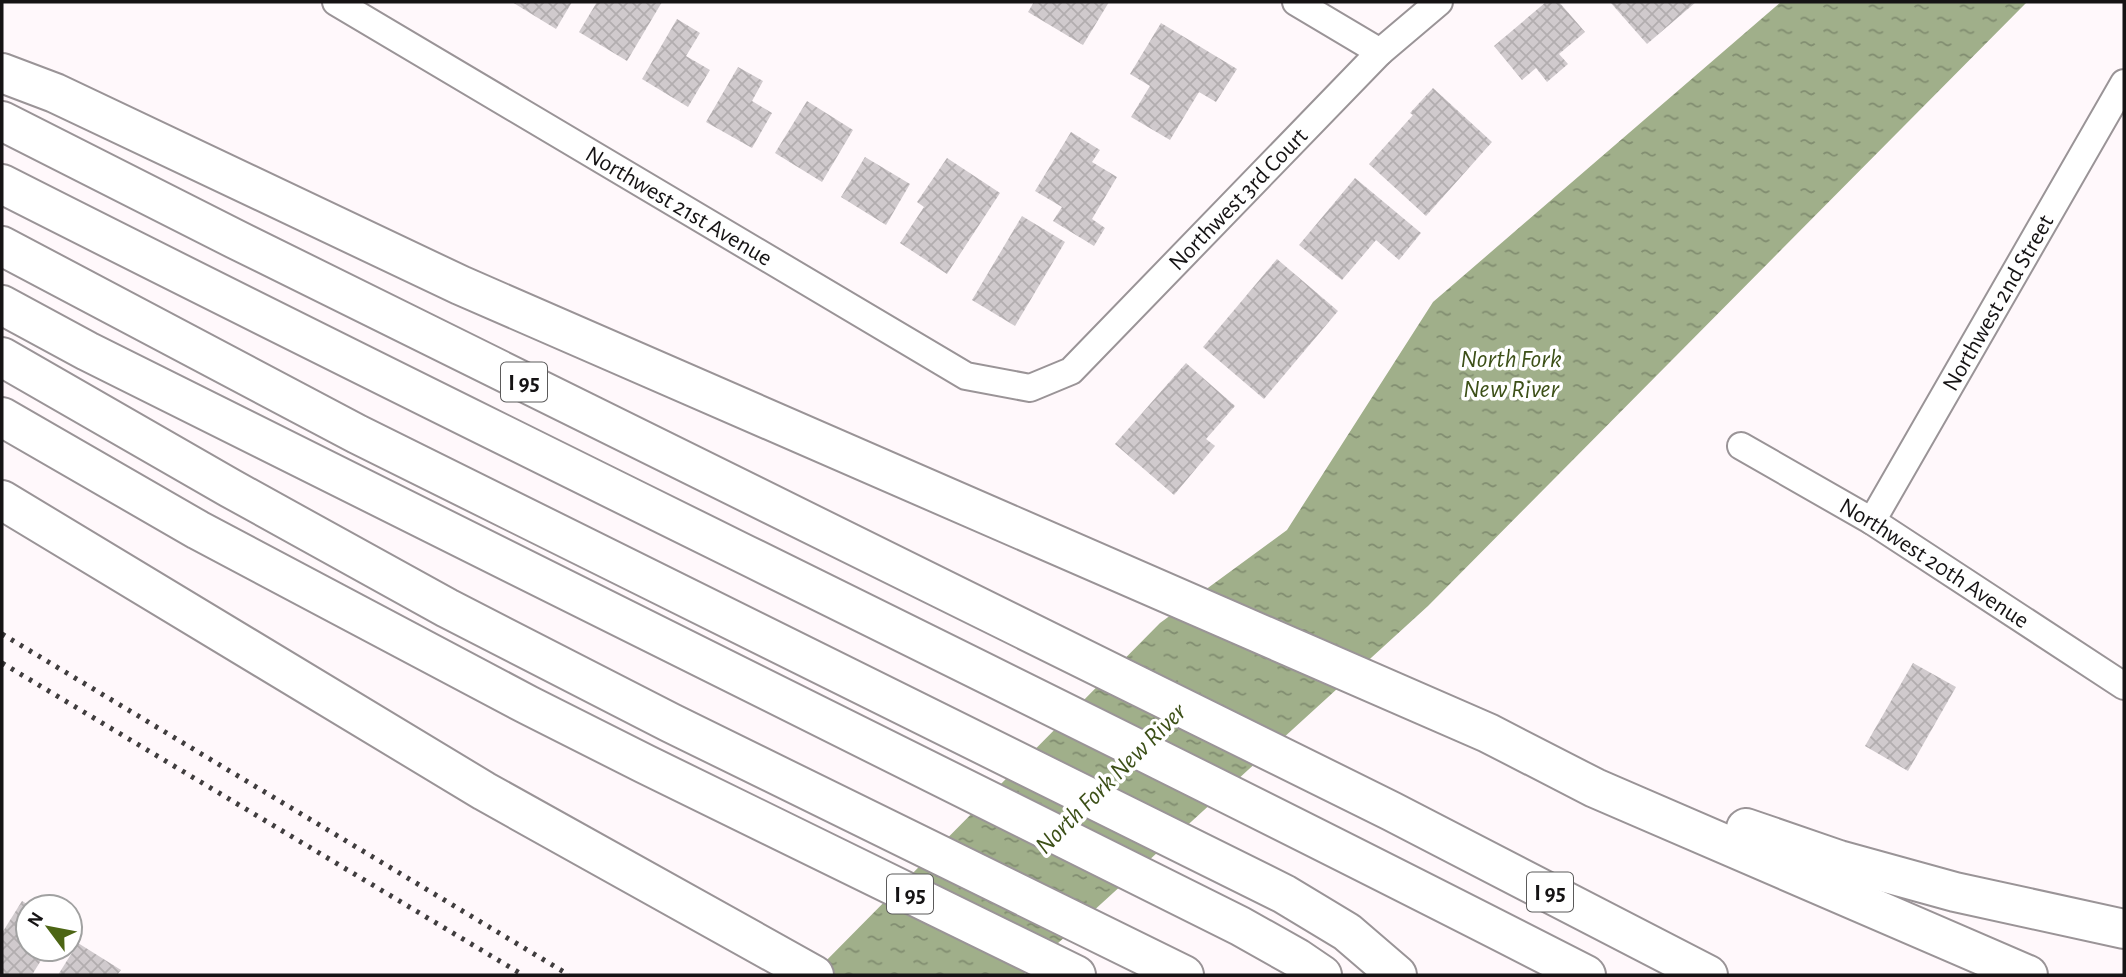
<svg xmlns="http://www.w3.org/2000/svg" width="2126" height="977" font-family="'Alegreya Sans',sans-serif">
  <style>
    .water { fill: url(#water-ripples) }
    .building { fill: url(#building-cross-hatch) }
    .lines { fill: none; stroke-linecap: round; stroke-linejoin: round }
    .street-casing { stroke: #9a9497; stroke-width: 30 }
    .highway-casing { stroke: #9a9497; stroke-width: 42 }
    .street { stroke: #fff; stroke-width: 26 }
    .highway { stroke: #fff; stroke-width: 38 }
    .rail { stroke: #403d3e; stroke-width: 5; stroke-dasharray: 3.5 7; stroke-linecap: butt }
    .labels { text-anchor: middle; stroke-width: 7; stroke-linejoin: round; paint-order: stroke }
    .shield { fill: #fff; stroke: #5b5a5a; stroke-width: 2 }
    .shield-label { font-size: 23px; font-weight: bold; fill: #151314 }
    .street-label { font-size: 24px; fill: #151314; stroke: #fff }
    .water-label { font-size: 26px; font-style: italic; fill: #3d5018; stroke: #fff }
  </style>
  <defs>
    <pattern id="water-ripples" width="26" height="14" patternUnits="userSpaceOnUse" patternTransform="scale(1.75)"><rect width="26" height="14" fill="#a0af8a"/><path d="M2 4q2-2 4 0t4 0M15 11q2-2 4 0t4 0" fill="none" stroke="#818d70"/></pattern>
    <pattern id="building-cross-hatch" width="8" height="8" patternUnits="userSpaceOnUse" patternTransform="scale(1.75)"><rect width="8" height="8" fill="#d0cacd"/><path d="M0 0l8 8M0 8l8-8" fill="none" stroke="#b2adaf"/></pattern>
  </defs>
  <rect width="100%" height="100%" fill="#fff8fb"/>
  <polygon class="water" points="1781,2 2027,2 1428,606 1023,975 812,975 1160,623 1287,530 1433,302"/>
  <g class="building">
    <polygon points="512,2 572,2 556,29"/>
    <polygon points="597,2 662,2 627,61 579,32"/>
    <polygon points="1034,2 1109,2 1083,45 1028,12"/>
    <polygon points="1546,2 1559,2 1585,32 1559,54 1568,64 1547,82 1536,68 1522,80 1494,46"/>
    <polygon points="1610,2 1696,2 1647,44"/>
    <polygon points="677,19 700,33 686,56 710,70 688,107 642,79"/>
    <polygon points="1161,23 1237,69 1216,102 1199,92 1170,140 1131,117 1150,86 1130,74"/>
    <polygon points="738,67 763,81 752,101 772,113 752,148 706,122"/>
    <polygon points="1433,88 1492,142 1426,216 1369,164 1413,115 1410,113"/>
    <polygon points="807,101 853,130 822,182 775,153"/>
    <polygon points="1071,132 1100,150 1092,162 1117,177 1092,219 1105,228 1094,246 1053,221 1062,207 1035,191"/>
    <polygon points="865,157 910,184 886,225 841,197"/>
    <polygon points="947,158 1000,193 947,274 900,243 924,207 917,202"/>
    <polygon points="1355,178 1421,233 1399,260 1376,240 1342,280 1299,245"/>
    <polygon points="1022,216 1065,242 1015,326 972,300"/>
    <polygon points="1277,259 1338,311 1264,399 1203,347"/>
    <polygon points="1186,363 1235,406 1206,439 1215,446 1174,495 1115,444"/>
    <polygon points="1913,663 1956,687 1908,771 1865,746"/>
    <polygon points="22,901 32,907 28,907 28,949 48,949 32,975 2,975 2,933"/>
    <polygon points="78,943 121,970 117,975 58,975"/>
  </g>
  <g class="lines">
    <g class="street-casing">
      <g id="street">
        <path id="s1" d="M336,2L966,376L1030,388L1071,371L1380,52L1439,2"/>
        <polyline points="1296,2 1380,52"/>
        <path id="s2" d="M1741,446L1872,521L2124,686"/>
        <path id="s3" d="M1872,521L2124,83"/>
      </g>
    </g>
    <g class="highway-casing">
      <g id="highway">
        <polyline points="2,73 55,93 460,285 1488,733 1595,788 2028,975"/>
        <polyline points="2,121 235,239 1391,811 1708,975"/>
        <path d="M2,184C528,451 1061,706 1586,975"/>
        <polyline points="2,246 357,434 1284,894 1347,932 1397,975"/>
        <polyline points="2,305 87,351 1240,926 1297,958 1322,975"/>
        <polyline points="2,357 230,488 447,608 671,723 1184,975"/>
        <polyline points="2,417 198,530 528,705 645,764 1076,975"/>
        <polyline points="2,500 484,791 814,975"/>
        <polyline points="1746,828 1839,860 1955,892 2124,929"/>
      </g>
    </g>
    <use href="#street" class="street"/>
    <use href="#highway" class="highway"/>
    <g class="rail">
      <polyline points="2,634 569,975"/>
      <polyline points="2,663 523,975"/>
    </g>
  </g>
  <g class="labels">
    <g class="shield">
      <rect x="501" y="362.5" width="46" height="39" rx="5"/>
      <rect x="1527" y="872.5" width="46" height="39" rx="5"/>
      <rect x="887" y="874.5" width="46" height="39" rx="5"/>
    </g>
    <g class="shield-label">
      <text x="524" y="390">I 95</text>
      <text x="1550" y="900">I 95</text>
      <text x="910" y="902">I 95</text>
    </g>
    <g class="street-label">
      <text dy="8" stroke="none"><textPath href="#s1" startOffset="1082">Northwest 3rd Court</textPath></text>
      <text dy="8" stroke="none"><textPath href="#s1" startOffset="399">Northwest 21st Avenue</textPath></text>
      <text dy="8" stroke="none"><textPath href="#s3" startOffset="252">Northwest 2nd Street</textPath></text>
      <text dy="8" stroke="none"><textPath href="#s2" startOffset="226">Northwest 20th Avenue</textPath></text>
    </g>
    <g class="water-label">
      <text x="1511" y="367">North Fork<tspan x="1511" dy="30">New River</tspan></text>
      <text transform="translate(1110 778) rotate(-45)" y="9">North Fork New River</text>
    </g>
  </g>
  <rect width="2126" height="977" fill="none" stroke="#151314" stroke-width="7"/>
  <g transform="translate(49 928) rotate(302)"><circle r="33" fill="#ffffff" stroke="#a1a1a1" stroke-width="2"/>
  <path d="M0-5L12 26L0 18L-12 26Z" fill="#4c6514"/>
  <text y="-10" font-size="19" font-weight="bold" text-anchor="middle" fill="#151314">N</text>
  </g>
</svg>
